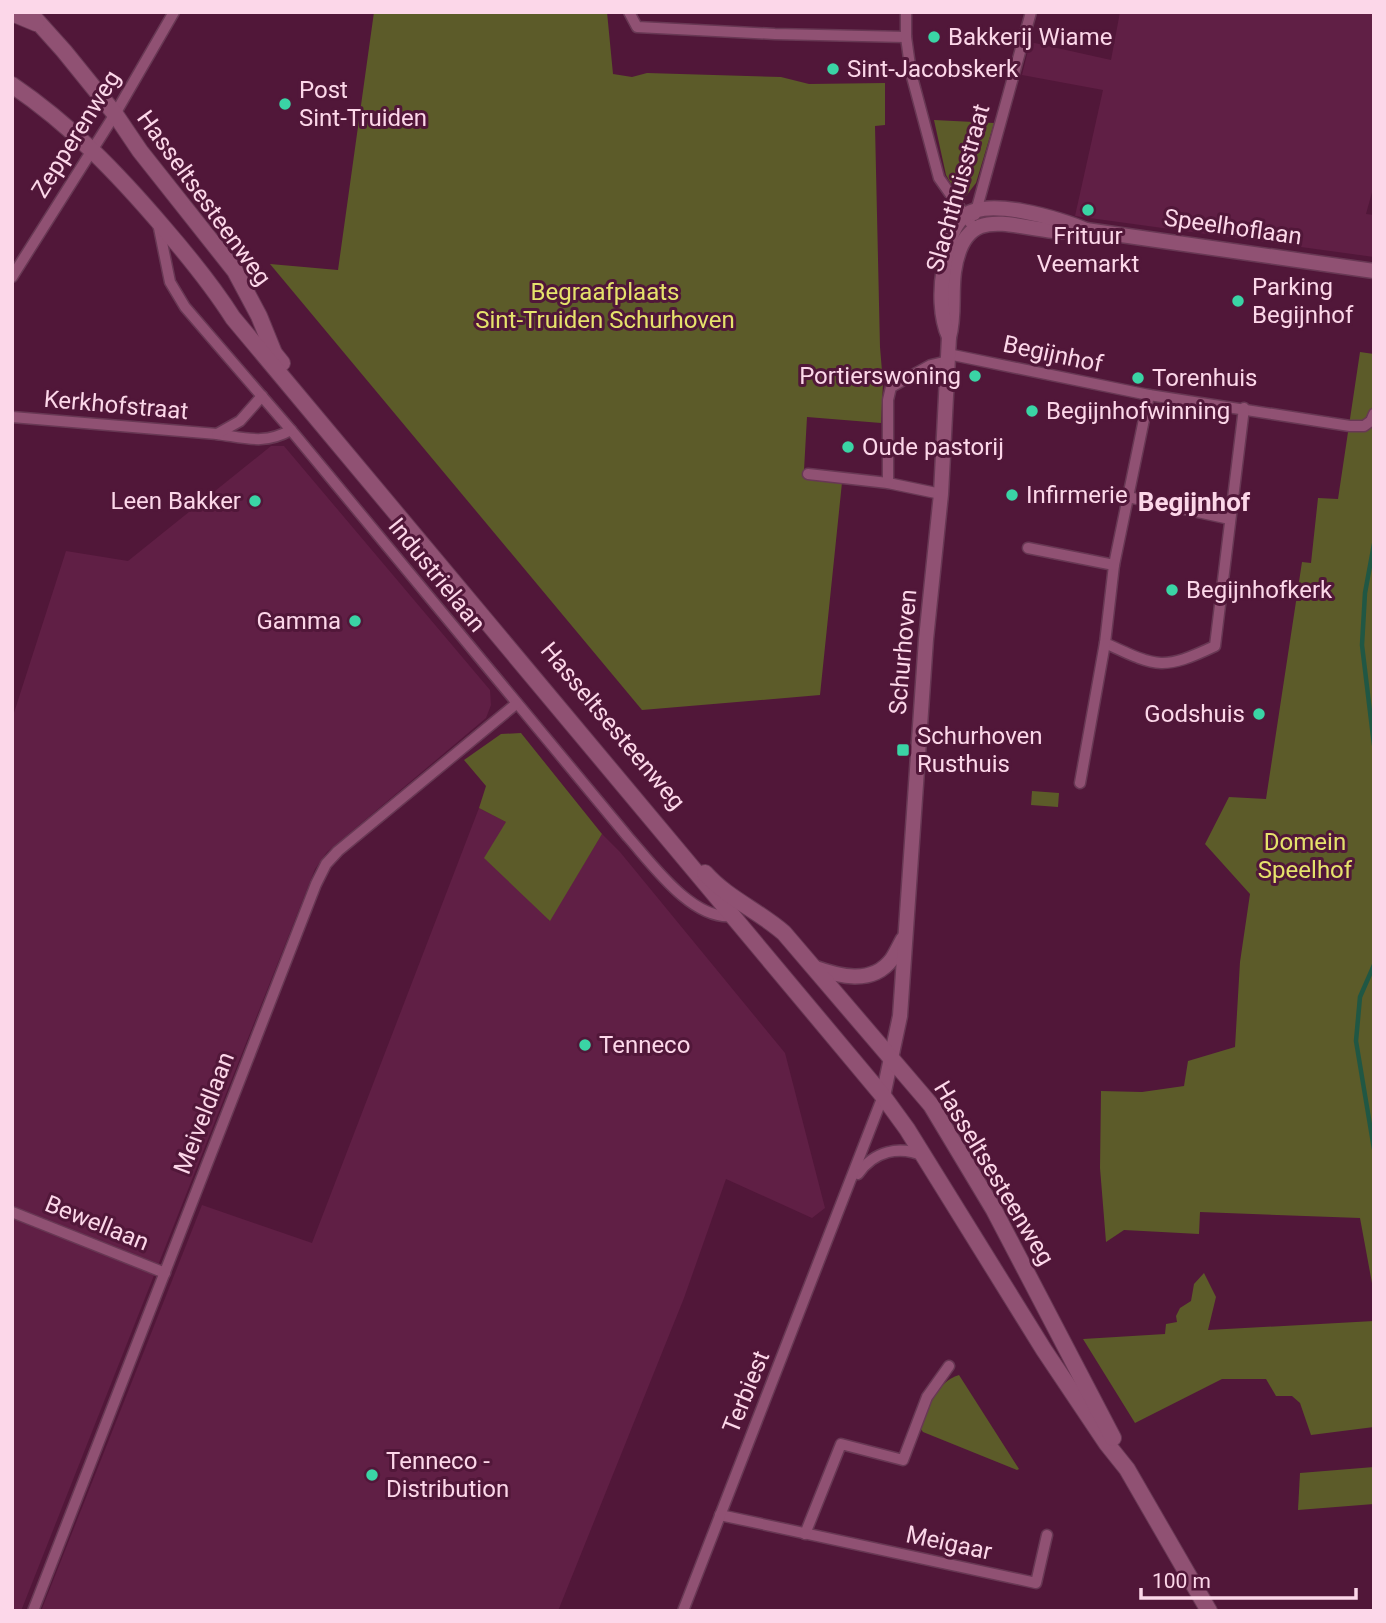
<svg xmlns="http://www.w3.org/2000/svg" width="1386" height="1623" font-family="Roboto,sans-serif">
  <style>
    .built { fill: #601f45 }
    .green { fill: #5c5b29 }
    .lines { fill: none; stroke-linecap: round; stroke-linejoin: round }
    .stream { stroke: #205744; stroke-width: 4.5 }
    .minor-casing { stroke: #683854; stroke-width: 13 }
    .tertiary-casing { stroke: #683854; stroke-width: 17 }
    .secondary-casing { stroke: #683854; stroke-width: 18 }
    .minor { stroke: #905173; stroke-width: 10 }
    .tertiary { stroke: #905173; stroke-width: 14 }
    .secondary { stroke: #905173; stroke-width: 16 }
    .poi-dot { fill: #3ad4a5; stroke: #511739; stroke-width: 2.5 }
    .labels { text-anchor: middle; stroke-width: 6; stroke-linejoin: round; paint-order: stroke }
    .poi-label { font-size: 24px; fill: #fcd7e9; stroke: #511739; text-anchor: start }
    .street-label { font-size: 24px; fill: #fcd7e9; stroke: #511739 }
    .park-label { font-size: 24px; fill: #e5e26b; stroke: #511739 }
    .neighbourhood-label { font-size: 26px; font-weight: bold; fill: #fcd7e9; stroke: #511739 }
  </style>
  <rect width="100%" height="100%" fill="#511739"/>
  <g class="built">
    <polygon points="1120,12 1374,12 1374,185 1366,214 1374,215 1374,257 1075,216 1103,90 1022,75 1030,42 1111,60"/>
    <polygon points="271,446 284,446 490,690 491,705 486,718 327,852 315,869 21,1611 12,1611 12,719 66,551 128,561"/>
    <polygon points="479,808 506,822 549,921 602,834 620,852 785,1053 825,1208 812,1218 726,1179 684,1298 558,1611 41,1611 202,1205 312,1243"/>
  </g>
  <g class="green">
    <polygon points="374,12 607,12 613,74 632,77 647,73 781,77 809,84 885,83 885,125 875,126 880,347 883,383 881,423 807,417 804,470 843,473 820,695 642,710 270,264 338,270"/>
    <polygon points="934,120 994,123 976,183 966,196 957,194 946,175"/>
    <polygon points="1360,352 1374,354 1374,1294 1360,1218 1200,1212 1199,1234 1124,1230 1106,1242 1100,1168 1101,1091 1142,1092 1184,1086 1188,1061 1235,1047 1240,962 1250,894 1205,844 1229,797 1266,799 1302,562 1311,563 1318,498 1338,499"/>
    <polygon points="521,733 602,834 550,921 484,858 506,822 479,808 486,786 464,760 501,734"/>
    <polygon points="1032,791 1059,793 1058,807 1031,805"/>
    <polygon points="1204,1273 1216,1297 1208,1330 1374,1321 1374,1427 1311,1435 1300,1403 1292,1396 1276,1396 1266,1379 1222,1379 1135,1423 1083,1339 1165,1334 1166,1324 1177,1322 1176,1316 1180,1308 1191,1301 1194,1284"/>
    <path d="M959,1375L1019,1469L1017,1470L923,1432L920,1428C928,1408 936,1382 959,1375Z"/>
    <polygon points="1374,1467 1374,1504 1298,1510 1300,1473"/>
  </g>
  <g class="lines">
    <g class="stream">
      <polyline points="1374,544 1365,593 1362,645 1374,745"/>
      <polyline points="1374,965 1360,997 1356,1041 1374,1149"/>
    </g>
    <g class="minor-casing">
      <g id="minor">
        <polyline points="629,12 637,27 775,34 906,37"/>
        <polyline points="906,12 906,37 911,73 939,178 974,228"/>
        <polyline points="975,215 1031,12"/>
        <path d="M158,223L170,282L185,307L291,430L628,837C653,865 692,920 732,916"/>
        <polyline points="12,277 115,114 174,12"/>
        <polyline points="948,354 1149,395 1350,426 1364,426 1371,421 1374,414"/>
        <path d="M1149,395L1114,565L1105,643C1157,667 1162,671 1215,646L1244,408"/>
        <path d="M12,417L217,434C246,438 264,445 291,430"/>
        <polyline points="217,434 240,421 262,396"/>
        <polyline points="808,474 888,483 941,494"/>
        <polyline points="888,483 888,400 891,387 931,365 948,361"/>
        <polyline points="1128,497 1230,519"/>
        <polyline points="1028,548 1114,565"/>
        <polyline points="1080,783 1105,643"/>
        <path d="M858,1174C874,1151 899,1145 924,1156"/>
        <polyline points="12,1212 165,1273"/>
        <polyline points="720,1515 1036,1583 1047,1535"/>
        <polyline points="805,1534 841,1444 903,1460 927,1397 949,1366"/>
        <polyline points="33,1611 316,884 326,864 338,851 516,704"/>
        <polyline points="683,1611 883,1096"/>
      </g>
    </g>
    <g class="tertiary-casing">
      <g id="tertiary">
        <path d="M949,337C955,316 951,294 954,272C964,204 1005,226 1054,231C1064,232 1076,230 1086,230L1374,271"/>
        <path d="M813,967C838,976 872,986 892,959C896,953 899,946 903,939"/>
        <path d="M883,1096L900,1016L926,639L941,494L949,337C940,317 940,289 944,268C946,251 950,230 962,218C984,195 1061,219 1086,230"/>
      </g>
    </g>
    <g class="secondary-casing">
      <g id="secondary">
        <polyline points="29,12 64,51 115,114 140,151 235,271 259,316 274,353 282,363"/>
        <polyline points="12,13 36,23"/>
        <path d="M12,85C71,125 118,174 164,228C189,257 212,285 233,318L883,1096L907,1129L1044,1350L1107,1444L1127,1469L1209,1611"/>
        <path d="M705,873C727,898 759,911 784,933L931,1105L994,1210L1113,1438"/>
      </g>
    </g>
    <use href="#minor" class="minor"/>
    <use href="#tertiary" class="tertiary"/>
    <use href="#secondary" class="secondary"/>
  </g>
  <g class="poi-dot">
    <circle cx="934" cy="37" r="7"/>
    <circle cx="833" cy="69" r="7"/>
    <circle cx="285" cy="104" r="7"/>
    <circle cx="1088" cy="210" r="7"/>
    <circle cx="1238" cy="301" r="7"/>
    <circle cx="975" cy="376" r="7"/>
    <circle cx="1138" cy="378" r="7"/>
    <circle cx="1032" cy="411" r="7"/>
    <circle cx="848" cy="447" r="7"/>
    <circle cx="1012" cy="495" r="7"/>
    <circle cx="255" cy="501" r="7"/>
    <circle cx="1172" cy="590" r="7"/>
    <circle cx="355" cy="621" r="7"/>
    <circle cx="1259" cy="714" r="7"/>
    <rect x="896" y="743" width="14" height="14" rx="3.5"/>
    <circle cx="585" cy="1045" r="7"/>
    <circle cx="372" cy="1475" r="7"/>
  </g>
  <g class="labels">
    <g class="poi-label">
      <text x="948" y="45">Bakkerij Wiame</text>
      <text x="847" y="77">Sint-Jacobskerk</text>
      <text x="299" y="98">Post<tspan x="299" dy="28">Sint-Truiden</tspan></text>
      <text x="1088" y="244" text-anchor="middle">Frituur<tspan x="1088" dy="28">Veemarkt</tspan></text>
      <text x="1252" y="295">Parking<tspan x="1252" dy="28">Begijnhof</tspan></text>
      <text x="961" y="384" text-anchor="end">Portierswoning</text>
      <text x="1152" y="386">Torenhuis</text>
      <text x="1046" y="419">Begijnhofwinning</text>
      <text x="862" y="455">Oude pastorij</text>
      <text x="1026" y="503">Infirmerie</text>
      <text x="241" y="509" text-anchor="end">Leen Bakker</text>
      <text x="1186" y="598">Begijnhofkerk</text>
      <text x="341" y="629" text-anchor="end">Gamma</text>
      <text x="1245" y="722" text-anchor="end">Godshuis</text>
      <text x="917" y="744">Schurhoven<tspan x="917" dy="28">Rusthuis</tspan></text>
      <text x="599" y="1053">Tenneco</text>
      <text x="386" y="1469">Tenneco -<tspan x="386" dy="28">Distribution</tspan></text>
    </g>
    <g class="street-label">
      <text transform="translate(76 134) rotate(-58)" y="8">Zepperenweg</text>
      <text transform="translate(958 188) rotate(-74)" y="8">Slachthuisstraat</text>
      <text transform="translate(204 198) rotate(54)" y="8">Hasseltsesteenweg</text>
      <text transform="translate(1233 227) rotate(8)" y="8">Speelhoflaan</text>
      <text transform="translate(1053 354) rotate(12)" y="8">Begijnhof</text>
      <text transform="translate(116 405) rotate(5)" y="8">Kerkhofstraat</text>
      <text transform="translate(437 575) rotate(51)" y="8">Industrielaan</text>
      <text transform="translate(903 652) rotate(-85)" y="8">Schurhoven</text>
      <text transform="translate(613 726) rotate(50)" y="8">Hasseltsesteenweg</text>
      <text transform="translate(204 1113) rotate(-69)" y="8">Meiveldlaan</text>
      <text transform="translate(994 1173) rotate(59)" y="8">Hasseltsesteenweg</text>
      <text transform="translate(97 1223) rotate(22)" y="8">Bewellaan</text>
      <text transform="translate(746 1392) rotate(-68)" y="8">Terbiest</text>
      <text transform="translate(949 1543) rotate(12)" y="8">Meigaar</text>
    </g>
    <g class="park-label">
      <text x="605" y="300">Begraafplaats<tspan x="605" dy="28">Sint-Truiden Schurhoven</tspan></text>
      <text x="1305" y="850">Domein<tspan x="1305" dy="28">Speelhof</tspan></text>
    </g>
    <g class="neighbourhood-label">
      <text x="1194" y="511">Begijnhof</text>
    </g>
  </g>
  <rect width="1386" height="1623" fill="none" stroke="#fcd7e9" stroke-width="28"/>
  <path d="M1141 1588v10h215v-10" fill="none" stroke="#fcd7e9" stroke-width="3.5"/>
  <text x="1152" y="1588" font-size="21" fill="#fcd7e9" stroke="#511739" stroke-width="5" paint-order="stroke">100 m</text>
</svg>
